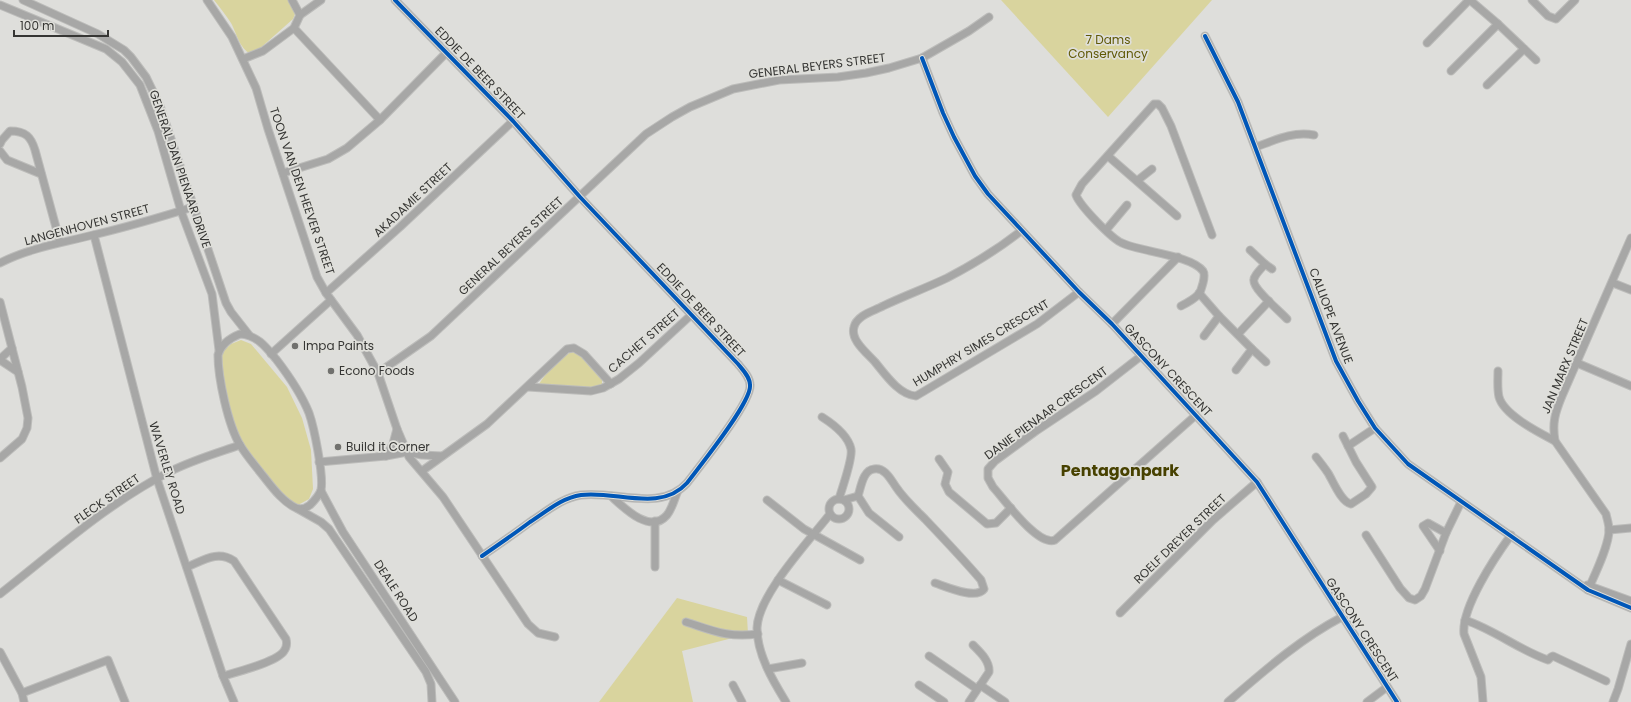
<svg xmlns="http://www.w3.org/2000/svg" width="1631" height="702" font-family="Poppins,sans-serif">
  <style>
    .green { fill: #d9d49e }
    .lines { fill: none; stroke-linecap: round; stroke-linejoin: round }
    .minor-casing { stroke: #bcbcba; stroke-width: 9 }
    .minor { stroke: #a7a7a6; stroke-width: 7 }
    .cycleway-casing { stroke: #dfdfda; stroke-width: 6 }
    .cycleway { stroke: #0057b8; stroke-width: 4 }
    .poi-dot { fill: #71716e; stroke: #dfdfda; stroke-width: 1.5 }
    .labels { text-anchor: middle; stroke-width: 3.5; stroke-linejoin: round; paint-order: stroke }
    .park-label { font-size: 12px; fill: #605906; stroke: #dfdfda }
    .street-label { font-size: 12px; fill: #363634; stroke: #dfdfda }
    .poi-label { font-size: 12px; fill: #363634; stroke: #dfdfda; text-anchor: start }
    .district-label { font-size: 16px; font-weight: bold; fill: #474100; stroke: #dfdfda }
  </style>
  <rect width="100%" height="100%" fill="#dededb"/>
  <g class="green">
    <path d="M214,0H290L295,14L293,19L257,51L251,54C239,48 237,34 231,23C226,15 220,8 214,0Z"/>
    <polygon points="1001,0 1212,0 1108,117"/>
    <polygon points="241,340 251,344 287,387 302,418 311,450 313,489 309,499 298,505 286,501 251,459 235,432 220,364 222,352 231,344"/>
    <path d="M572,351L578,353L602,380V384L597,387H540L539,384C547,371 560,359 572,351Z"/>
    <polygon points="677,598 747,617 748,634 682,651 693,702 599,702"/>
  </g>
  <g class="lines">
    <g class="minor-casing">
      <g id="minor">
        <polyline points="23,0 98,34 124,50 131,57 146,77 160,106 226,303 231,312 249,335"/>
        <polyline points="207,0 232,37 256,88 268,129 317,277 326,293 357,335 378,373 397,429 409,457 443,497 528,624 538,633 555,637"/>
        <path d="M395,0L513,121L580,197L738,364C743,370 750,377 750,385C752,402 699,467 687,483C660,513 615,490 581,495C561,498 546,512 530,522C514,534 498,545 482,556"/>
        <polyline points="1470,0 1498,24 1536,60"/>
        <polyline points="1532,0 1548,16 1556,19 1575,0"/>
        <polyline points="0,5 106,49 122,62 140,85 158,131 181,211 212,294 219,350"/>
        <polyline points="300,15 321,0"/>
        <polyline points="294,28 380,120"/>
        <polyline points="1205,36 1238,102 1336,361 1358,401 1375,428 1408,464 1588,590 1631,608"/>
        <polyline points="1427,43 1469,0"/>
        <polyline points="922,58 943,113 954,137 975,176 988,194 1079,292 1112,324 1257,482 1397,702"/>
        <polyline points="243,59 263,51 294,28 300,15 292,0"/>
        <polyline points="1451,71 1498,24"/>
        <polyline points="1487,85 1524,49"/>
        <path d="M0,144L2,140L10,131C26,131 31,137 35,150L60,242"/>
        <path d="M1256,147C1275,140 1293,131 1314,135"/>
        <polyline points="0,151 7,160 41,174"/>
        <polyline points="1108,156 1177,216"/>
        <polyline points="283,173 328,159 347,148 380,120 446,53"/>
        <polyline points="1138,180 1152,169"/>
        <polyline points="1106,230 1127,205"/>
        <path d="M1021,231C998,249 974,264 947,278C926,288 904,296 883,306C874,311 857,315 854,327C850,340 867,353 875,362C885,374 899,395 916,396L1037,324L1079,292"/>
        <polyline points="94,235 157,479 223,676 234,702"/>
        <path d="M1250,250L1265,264C1262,268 1255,274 1254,279C1251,288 1281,312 1287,319"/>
        <path d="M0,263C29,248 62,243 93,235C127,227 161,217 193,207"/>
        <polyline points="1265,264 1272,269"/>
        <polyline points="1613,283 1631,290"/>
        <polyline points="326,293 400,227 513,121"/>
        <polyline points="1199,293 1219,316 1204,336"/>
        <polyline points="0,302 22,387 28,418 27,428 22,439 0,458"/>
        <path d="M1181,306C1187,303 1194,299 1199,294C1201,291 1202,286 1203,283C1204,279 1205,274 1203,271C1191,255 1141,252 1122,243C1112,239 1080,206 1076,195L1082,184L1154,104H1158L1162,108L1171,126L1212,235"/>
        <polyline points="1219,316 1252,349 1266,362"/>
        <polyline points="1112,324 1178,257"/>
        <path d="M240,334C257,335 266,347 276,359C289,376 301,393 309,413C314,427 324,476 321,490C319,496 314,501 310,505C306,508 301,510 296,508C281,501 270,484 260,472C253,463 246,455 240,445C228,425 218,378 218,355C221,344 230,338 240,334Z"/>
        <polyline points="1238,334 1269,301"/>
        <polyline points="271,354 331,300"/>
        <path d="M1141,356L1096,391L1036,431L995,461L988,469V478L993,487C1004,499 1038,547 1055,540L1196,415"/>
        <polyline points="0,359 12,348"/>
        <polyline points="0,360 18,372"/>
        <polyline points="1577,363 1631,386"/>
        <polyline points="1236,370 1252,349"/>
        <path d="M1498,371C1498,380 1497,388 1499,397C1504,415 1538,432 1555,441"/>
        <polyline points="378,373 431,336 646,134 672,117 690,107 733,89 779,80 838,77 866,73 889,68 922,58 969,31 989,17"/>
        <polyline points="528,387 591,391 603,388 619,379 639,363 691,315"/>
        <path d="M822,417C833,424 848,435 851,449C853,459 842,488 839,499"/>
        <polyline points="1343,436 1348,446 1375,428"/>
        <polyline points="386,456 393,444 397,429"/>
        <path d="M1316,457C1320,462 1324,467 1328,473C1333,481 1341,502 1351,504L1366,494L1372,487L1356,462L1348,446"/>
        <polyline points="939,459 948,472 945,484 949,492 987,524 996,523 1011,508"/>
        <polyline points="319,462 386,456 407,452 422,455 442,456"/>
        <polyline points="422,471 487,424 567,349 574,348 584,354 611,384"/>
        <polyline points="321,491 343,532 455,702"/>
        <path d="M611,496C623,507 650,535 667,515C672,509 674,500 677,493"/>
        <path d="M858,496C861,487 863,470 874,469C885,467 891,480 896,487C904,499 915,509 925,519C944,539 963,559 981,580L984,589C976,600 947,587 935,583"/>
        <circle cx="839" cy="509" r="10"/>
        <polyline points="767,500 804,529 860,560"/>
        <polyline points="844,500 858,496 869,513 899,537"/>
        <polyline points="298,509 321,522 329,529 426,672 431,684 432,702"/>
        <polyline points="1609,530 1631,528"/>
        <polyline points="1366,535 1400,588 1409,598 1415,600 1421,596 1425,589 1446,533 1461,502"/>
        <polyline points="1440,551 1423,526 1428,523 1446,533"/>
        <path d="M187,567C204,560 218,550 234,561L286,639C287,643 287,647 284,651C277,662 237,672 223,676"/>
        <polyline points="655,567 655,521"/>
        <polyline points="778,580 827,605"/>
        <polyline points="1587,585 1631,601"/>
        <path d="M1588,590C1595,574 1609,546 1609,530C1609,524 1607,519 1606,514L1555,441C1552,423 1555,413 1562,396L1631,238"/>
        <path d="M0,594C55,551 109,502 171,471C193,460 217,453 240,445"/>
        <polyline points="1120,613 1213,520 1257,482"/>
        <path d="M1465,620C1495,630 1519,650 1548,660L1551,657L1553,656L1606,681"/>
        <path d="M686,622C714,631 728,638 758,634"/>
        <polyline points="0,652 22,693 24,702"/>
        <polyline points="929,656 977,689"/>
        <polyline points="768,669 802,663"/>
        <polyline points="733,685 742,702"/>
        <polyline points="919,685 944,702"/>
        <polyline points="980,685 1005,702"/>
        <polyline points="22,693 108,660 125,702"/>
        <path d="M786,702C773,681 757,654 757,628C758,595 809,541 830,514"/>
        <path d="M969,702L989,672C990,661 980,652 973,645"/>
        <path d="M1228,702C1264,671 1300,639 1342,617"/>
        <polyline points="1367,702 1387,687"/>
        <path d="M1483,702L1481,677L1464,634C1461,608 1495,557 1511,535"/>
        <polyline points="1613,702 1618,689 1631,644"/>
      </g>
    </g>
    <use href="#minor" class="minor"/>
    <g class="cycleway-casing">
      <g id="cycleway">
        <path d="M395,0L513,121L580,197L738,364C743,370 750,377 750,385C752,402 699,467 687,483C660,513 615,490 581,495C561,498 546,512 530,522C514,534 498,545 482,556"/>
        <polyline points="1205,36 1238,102 1336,361 1358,401 1375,428 1408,464 1588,590 1631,608"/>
        <polyline points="922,58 943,113 954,137 975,176 988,194 1079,292 1112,324 1257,482 1397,702"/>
      </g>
    </g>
    <use href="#cycleway" class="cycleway"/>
  </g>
  <g class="poi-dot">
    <circle cx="295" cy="346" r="4"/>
    <circle cx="331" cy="371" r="4"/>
    <circle cx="338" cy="447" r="4"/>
  </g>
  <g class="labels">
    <g class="park-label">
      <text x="1108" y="44">7 Dams<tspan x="1108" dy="14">Conservancy</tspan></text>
    </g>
    <g class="street-label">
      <text transform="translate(817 66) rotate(-7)" y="4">GENERAL BEYERS STREET</text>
      <text transform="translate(480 73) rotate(46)" y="4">EDDIE DE BEER STREET</text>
      <text transform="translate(180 169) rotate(71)" y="4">GENERAL DAN PIENAAR DRIVE</text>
      <text transform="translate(302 191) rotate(71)" y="4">TOON VAN DEN HEEVER STREET</text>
      <text transform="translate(413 200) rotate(-43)" y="4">AKADAMIE STREET</text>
      <text transform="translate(87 225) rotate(-15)" y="4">LANGENHOVEN STREET</text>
      <text transform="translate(511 246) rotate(-43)" y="4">GENERAL BEYERS STREET</text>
      <text transform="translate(701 310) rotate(47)" y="4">EDDIE DE BEER STREET</text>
      <text transform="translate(1331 316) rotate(69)" y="4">CALLIOPE AVENUE</text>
      <text transform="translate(644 341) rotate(-41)" y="4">CACHET STREET</text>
      <text transform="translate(981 343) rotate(-31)" y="4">HUMPHRY SIMES CRESCENT</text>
      <text transform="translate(1565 366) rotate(-67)" y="4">JAN MARX STREET</text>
      <text transform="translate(1168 370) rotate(47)" y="4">GASCONY CRESCENT</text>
      <text transform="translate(1046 413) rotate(-36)" y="4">DANIE PIENAAR CRESCENT</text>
      <text transform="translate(167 468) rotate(73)" y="4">WAVERLEY ROAD</text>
      <text transform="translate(107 499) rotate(-35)" y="4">FLECK STREET</text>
      <text transform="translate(1180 539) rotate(-44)" y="4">ROELF DREYER STREET</text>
      <text transform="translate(396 591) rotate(57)" y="4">DEALE ROAD</text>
      <text transform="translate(1362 630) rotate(57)" y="4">GASCONY CRESCENT</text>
    </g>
    <g class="poi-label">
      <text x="303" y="350">Impa Paints</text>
      <text x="339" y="375">Econo Foods</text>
      <text x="346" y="451">Build it Corner</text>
    </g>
    <g class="district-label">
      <text x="1120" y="476">Pentagonpark</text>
    </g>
  </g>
  <path d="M14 30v6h94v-6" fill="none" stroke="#363634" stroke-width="2"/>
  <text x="20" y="30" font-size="12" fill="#363634" stroke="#dfdfda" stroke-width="3" paint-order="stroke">100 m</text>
</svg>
